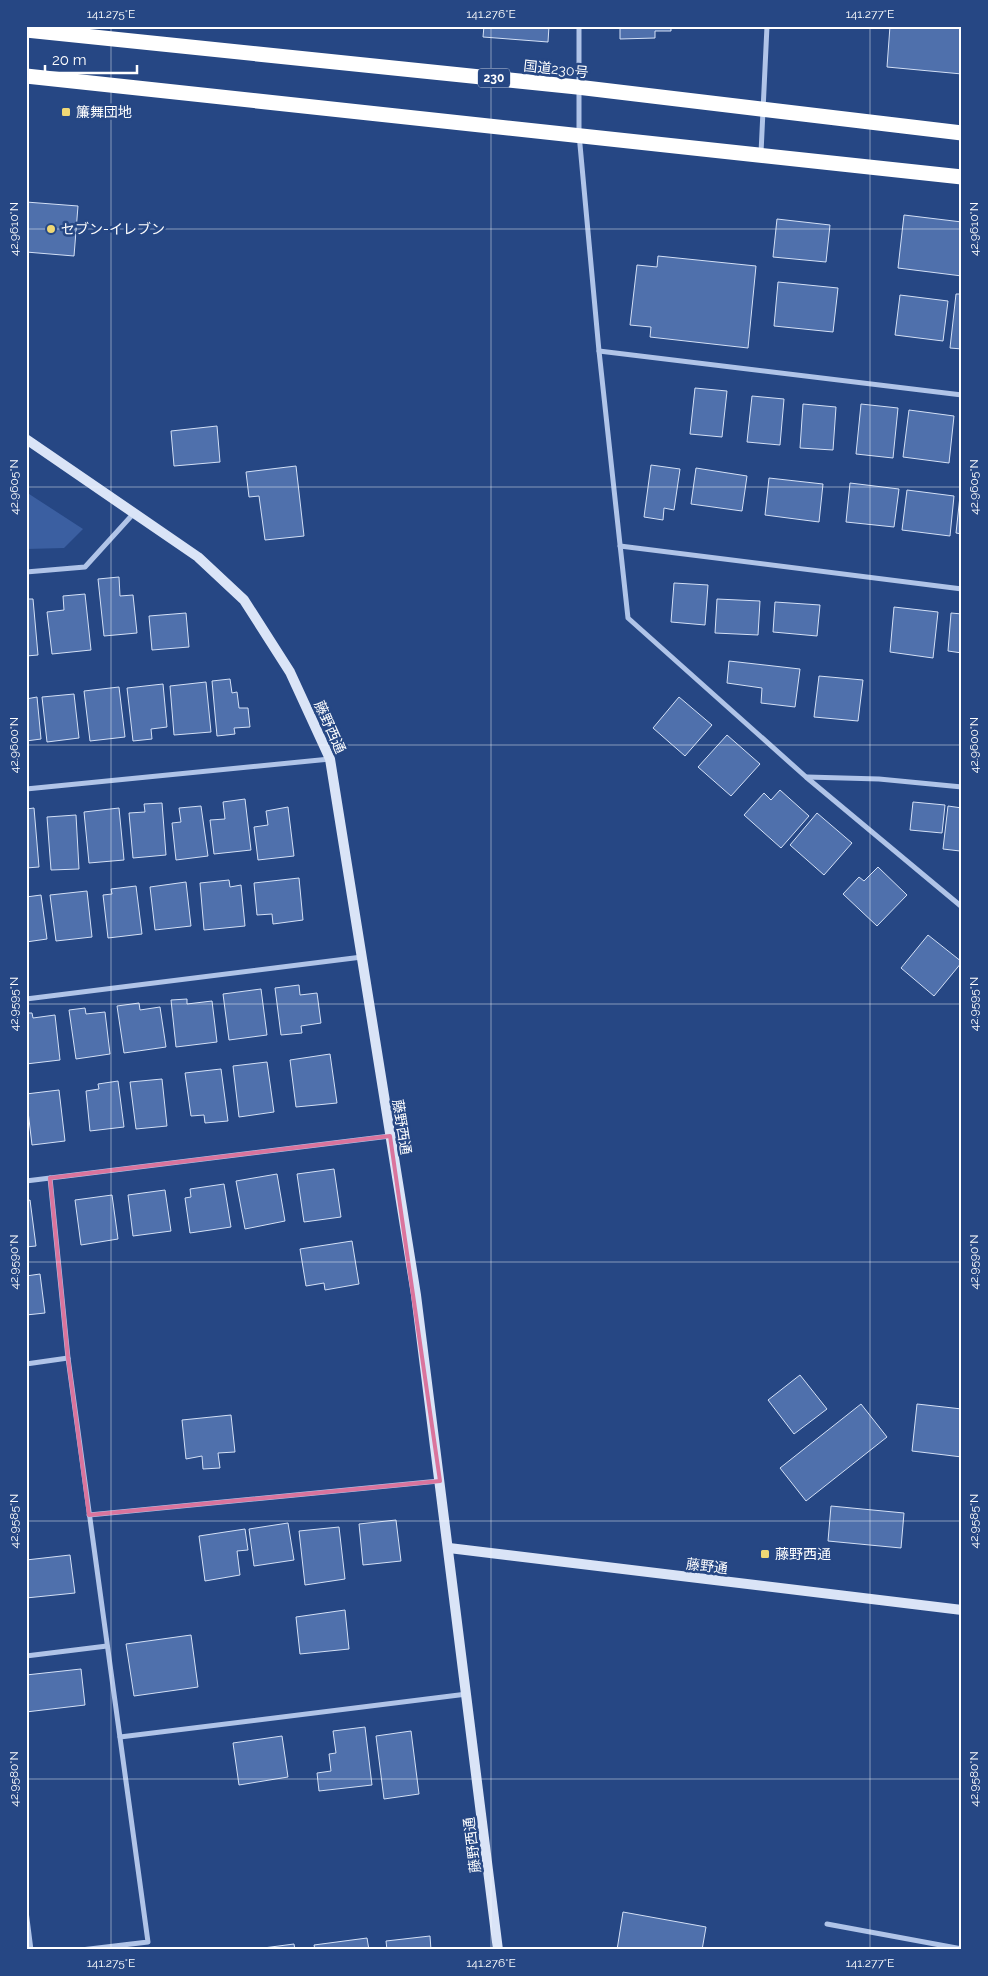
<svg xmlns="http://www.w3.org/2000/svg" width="988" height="1976" font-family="Raleway,'Noto Sans JP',sans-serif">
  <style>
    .green { fill: #3b5fa1 }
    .building { fill: #4f70ac; stroke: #d3e0f6 }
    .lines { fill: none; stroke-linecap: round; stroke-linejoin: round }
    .street { stroke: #b0c4e8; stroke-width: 5 }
    .secondary { stroke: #dae4f7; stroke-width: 10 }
    .highway { stroke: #fff; stroke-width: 15 }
    .marked { fill: none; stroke: #da749d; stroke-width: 4; stroke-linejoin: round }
    .ticks { fill: none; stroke: #fff; stroke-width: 1; stroke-opacity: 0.45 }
    .poi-dot { fill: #f0d875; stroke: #264784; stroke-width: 2 }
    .labels { text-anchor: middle; stroke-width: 5; stroke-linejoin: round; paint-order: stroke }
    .shield { fill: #264784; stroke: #bec8da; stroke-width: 1 }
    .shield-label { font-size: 12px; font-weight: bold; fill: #fff }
    .street-label { font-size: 14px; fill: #fff; stroke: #264784 }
    .poi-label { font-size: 14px; fill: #fff; stroke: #264784; text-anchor: start }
    .neatline { fill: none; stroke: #fff; stroke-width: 2 }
    .ticks-label { font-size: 12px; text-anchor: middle; fill: #fff }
  </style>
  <rect width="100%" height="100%" fill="#264784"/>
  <polygon class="green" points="26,492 83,529 64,548 26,549"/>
  <g class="building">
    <polygon points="484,26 549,26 548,42 483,37"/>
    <polygon points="620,26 671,26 671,31 655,31 655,38 620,39"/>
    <polygon points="890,26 962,26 962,74 887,67"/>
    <polygon points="26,202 78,206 74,256 26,252"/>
    <polygon points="904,215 962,222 962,276 898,268"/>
    <polygon points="777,219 830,225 826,262 773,257"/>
    <polygon points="658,256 756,266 748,348 650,337 651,327 630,325 637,265 657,267"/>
    <polygon points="778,282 838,288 833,332 774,326"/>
    <polygon points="956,294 962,294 962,349 950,348"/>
    <polygon points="900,295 948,301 943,341 895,335"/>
    <polygon points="695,388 727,391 722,437 690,434"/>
    <polygon points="752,396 784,399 780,445 747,442"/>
    <polygon points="803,404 836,407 833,450 800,448"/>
    <polygon points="861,404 898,408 893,458 856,454"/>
    <polygon points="909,410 954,416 949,463 903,457"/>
    <polygon points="217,426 220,462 174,466 171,431"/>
    <polygon points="651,465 680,469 674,510 664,508 663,520 644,517"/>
    <polygon points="296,466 304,536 265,540 259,496 249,497 246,472"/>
    <polygon points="696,468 747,476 742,511 691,504"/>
    <polygon points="769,478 823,484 819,522 765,515"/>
    <polygon points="850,483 899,489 894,527 846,522"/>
    <polygon points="907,490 954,496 950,536 902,530"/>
    <polygon points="960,496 962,497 962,534 956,533"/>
    <polygon points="119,577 120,596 133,595 137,633 104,636 98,579"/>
    <polygon points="674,583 708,585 705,625 671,622"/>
    <polygon points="85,594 91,650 52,654 47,612 64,610 63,596"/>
    <polygon points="26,599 33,599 38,655 26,656"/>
    <polygon points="717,599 760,601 758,635 715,633"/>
    <polygon points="775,602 820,605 817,636 773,632"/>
    <polygon points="894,607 938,612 933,658 890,652"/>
    <polygon points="186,613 189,647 152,650 149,616"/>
    <polygon points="951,613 962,614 962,653 948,651"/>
    <polygon points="729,661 800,669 795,707 761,703 762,688 727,683"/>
    <polygon points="819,676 863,680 858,721 814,717"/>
    <polygon points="230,679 232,693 237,692 239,708 248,708 250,727 234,728 235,734 217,736 212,681"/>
    <polygon points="206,682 211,732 174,735 170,686"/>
    <polygon points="163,684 167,727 151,729 152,739 133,741 127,688"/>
    <polygon points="119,687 125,737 90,741 84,691"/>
    <polygon points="74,694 79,738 47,742 42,697"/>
    <polygon points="37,697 41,739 26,741 26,699"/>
    <polygon points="679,697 712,725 685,756 653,728"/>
    <polygon points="727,735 760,764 731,796 698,767"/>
    <polygon points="780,790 809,816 781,848 744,815 764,793 771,800"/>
    <polygon points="245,799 251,850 214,854 210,820 225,819 223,802"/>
    <polygon points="913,802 945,805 942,833 910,830"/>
    <polygon points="162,803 166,855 133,858 129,813 145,812 144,804"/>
    <polygon points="201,806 208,856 176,860 172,823 181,822 179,808"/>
    <polygon points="948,806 962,808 960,851 943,849"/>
    <polygon points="288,807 294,856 258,860 254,827 268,825 266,811"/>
    <polygon points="34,808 39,867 26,868 26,809"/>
    <polygon points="119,808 124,860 89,863 84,812"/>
    <polygon points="817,813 852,843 824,875 790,845"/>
    <polygon points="76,815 79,869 51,870 47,817"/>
    <polygon points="878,867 907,895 877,926 843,894 859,877 864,881"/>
    <polygon points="299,878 303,920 273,924 272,914 257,915 254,883"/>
    <polygon points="229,880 230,887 241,885 245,926 204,930 200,883"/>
    <polygon points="186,882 191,926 155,930 150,887"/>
    <polygon points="136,886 142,934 108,938 103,895 112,894 111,889"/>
    <polygon points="87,891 92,937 56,941 50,895"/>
    <polygon points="41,895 47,939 26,942 26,897"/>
    <polygon points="928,935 962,962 934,996 901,968"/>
    <polygon points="299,985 300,995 317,993 321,1023 301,1026 302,1033 281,1035 275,988"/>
    <polygon points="261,989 267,1035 229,1040 223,994"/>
    <polygon points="187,999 187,1004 212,1001 217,1042 176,1047 171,1000"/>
    <polygon points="139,1003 140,1010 160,1007 166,1047 124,1053 117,1006"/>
    <polygon points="85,1008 86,1014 105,1012 110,1054 76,1059 69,1010"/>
    <polygon points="26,1013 32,1013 33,1018 55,1015 60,1060 26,1064"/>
    <polygon points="330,1054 337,1103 296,1107 290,1060"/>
    <polygon points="267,1062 274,1112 239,1117 233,1066"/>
    <polygon points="221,1069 228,1121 205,1123 204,1115 191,1116 185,1073"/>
    <polygon points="162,1079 167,1126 136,1129 130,1082"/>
    <polygon points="118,1081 124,1127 90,1131 86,1091 99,1089 98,1084"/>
    <polygon points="59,1090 65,1141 32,1145 26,1094"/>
    <polygon points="334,1169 341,1217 304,1222 297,1174"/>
    <polygon points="277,1174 285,1221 245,1229 236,1181"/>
    <polygon points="224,1184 231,1227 190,1233 185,1198 191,1197 190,1189"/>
    <polygon points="165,1190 171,1231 133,1236 128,1195"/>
    <polygon points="112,1195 118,1239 81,1245 75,1200"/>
    <polygon points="30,1200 36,1246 26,1247 26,1201"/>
    <polygon points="352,1241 359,1284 325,1290 324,1283 306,1286 300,1249"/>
    <polygon points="40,1274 45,1313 26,1315 26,1276"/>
    <polygon points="800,1375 827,1409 794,1434 768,1400"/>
    <polygon points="861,1404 887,1437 806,1501 780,1468"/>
    <polygon points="917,1404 962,1409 962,1457 912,1451"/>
    <polygon points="231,1415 235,1452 218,1453 220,1468 203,1469 202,1456 186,1459 182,1420"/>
    <polygon points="831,1506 904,1513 901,1548 828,1541"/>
    <polygon points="396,1520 401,1561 363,1565 359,1524"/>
    <polygon points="288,1523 294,1560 254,1566 249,1529"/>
    <polygon points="339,1527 345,1579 305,1585 299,1531"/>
    <polygon points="245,1529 248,1550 237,1551 240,1575 205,1581 199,1536"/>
    <polygon points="70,1555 75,1593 26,1598 26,1560"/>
    <polygon points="345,1610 349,1649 300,1654 296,1617"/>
    <polygon points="191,1635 198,1687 134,1696 126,1644"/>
    <polygon points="81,1669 85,1705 26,1712 26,1675"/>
    <polygon points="365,1727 372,1785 319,1791 317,1773 331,1771 329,1754 336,1753 333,1731"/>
    <polygon points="411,1731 419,1794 384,1799 376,1736"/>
    <polygon points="282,1736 288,1777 239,1785 233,1743"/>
    <polygon points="623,1912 706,1927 702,1950 617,1950"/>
    <polygon points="430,1936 431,1950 387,1950 386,1941"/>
    <polygon points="367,1938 369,1950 315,1950 314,1945"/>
    <polygon points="294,1944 295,1950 248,1950"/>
  </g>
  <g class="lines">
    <g class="street">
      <polyline points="579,26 579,134 599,351 628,618 806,777 962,907"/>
      <polyline points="761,153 767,26"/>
      <polyline points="599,351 962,395"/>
      <polyline points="620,546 962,589"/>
      <polyline points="26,572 85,567 134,513"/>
      <polyline points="807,777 879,779 962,787"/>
      <polyline points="26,789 330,759"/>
      <polyline points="26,999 362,957"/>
      <polyline points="50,1178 68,1358 148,1942 81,1950"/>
      <polyline points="26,1181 390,1136"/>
      <polyline points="26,1364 68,1358"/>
      <polyline points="89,1515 439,1481"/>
      <polyline points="26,1656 107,1646"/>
      <polyline points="120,1737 467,1694"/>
      <polyline points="26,1911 31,1950"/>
      <polyline points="827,1924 962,1949"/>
    </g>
    <g class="secondary">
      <polyline points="26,439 198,557 244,600 290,672 330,759 416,1295 498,1950"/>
      <polyline points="449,1548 962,1610"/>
    </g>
    <g class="highway">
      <polyline points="26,30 577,87 962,133"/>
      <polyline points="26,76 962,177"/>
    </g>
  </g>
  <path class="marked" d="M390,1136L440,1481L89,1515L68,1358L50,1178Z"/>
  <path class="ticks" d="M111,26V1950M491,26V1950M870,26V1950M26,229H962M26,487H962M26,745H962M26,1004H962M26,1262H962M26,1521H962M26,1779H962"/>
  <g class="poi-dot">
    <rect x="61" y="107" width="10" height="10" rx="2.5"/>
    <circle cx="51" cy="229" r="5"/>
    <rect x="760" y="1549" width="10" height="10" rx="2.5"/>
  </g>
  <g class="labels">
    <rect class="shield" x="478" y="68.5" width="32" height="19" rx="4"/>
    <g class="shield-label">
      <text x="494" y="82">230</text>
    </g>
    <g class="street-label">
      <text transform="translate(556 69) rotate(6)" y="5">国道230号</text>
      <text transform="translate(330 727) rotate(66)" y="5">藤野西通</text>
      <text transform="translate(402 1127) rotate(81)" y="5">藤野西通</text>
      <text transform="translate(707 1566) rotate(7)" y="5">藤野通</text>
      <text transform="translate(472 1845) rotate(-97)" y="5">藤野西通</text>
    </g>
    <g class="poi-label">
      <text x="76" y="117">簾舞団地</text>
      <text x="61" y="234">セブン-イレブン</text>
      <text x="775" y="1559">藤野西通</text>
    </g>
  </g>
  <rect width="988" height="1976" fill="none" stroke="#264784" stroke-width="55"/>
  <path d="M45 65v8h92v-8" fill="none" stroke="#ffffff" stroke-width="2.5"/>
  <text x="52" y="65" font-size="15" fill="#ffffff" stroke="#264784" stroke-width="4" paint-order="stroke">20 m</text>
  <rect x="28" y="28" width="932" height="1920" class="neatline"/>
  <g class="ticks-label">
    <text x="111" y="18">141.275°E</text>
    <text x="491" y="18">141.276°E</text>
    <text x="870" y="18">141.277°E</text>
    <text transform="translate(14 229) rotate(-90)" y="4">42.9610°N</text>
    <text transform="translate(974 229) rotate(-90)" y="4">42.9610°N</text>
    <text transform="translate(14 487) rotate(-90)" y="4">42.9605°N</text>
    <text transform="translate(974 487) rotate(-90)" y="4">42.9605°N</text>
    <text transform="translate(14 745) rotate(-90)" y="4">42.9600°N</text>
    <text transform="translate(974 745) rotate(-90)" y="4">42.9600°N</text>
    <text transform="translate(14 1004) rotate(-90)" y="4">42.9595°N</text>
    <text transform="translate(974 1004) rotate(-90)" y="4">42.9595°N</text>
    <text transform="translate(14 1262) rotate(-90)" y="4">42.9590°N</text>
    <text transform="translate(974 1262) rotate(-90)" y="4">42.9590°N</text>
    <text transform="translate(14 1521) rotate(-90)" y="4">42.9585°N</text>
    <text transform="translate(974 1521) rotate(-90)" y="4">42.9585°N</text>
    <text transform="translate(14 1779) rotate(-90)" y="4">42.9580°N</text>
    <text transform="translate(974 1779) rotate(-90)" y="4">42.9580°N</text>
    <text x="111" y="1967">141.275°E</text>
    <text x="491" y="1967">141.276°E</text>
    <text x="870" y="1967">141.277°E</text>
  </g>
</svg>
